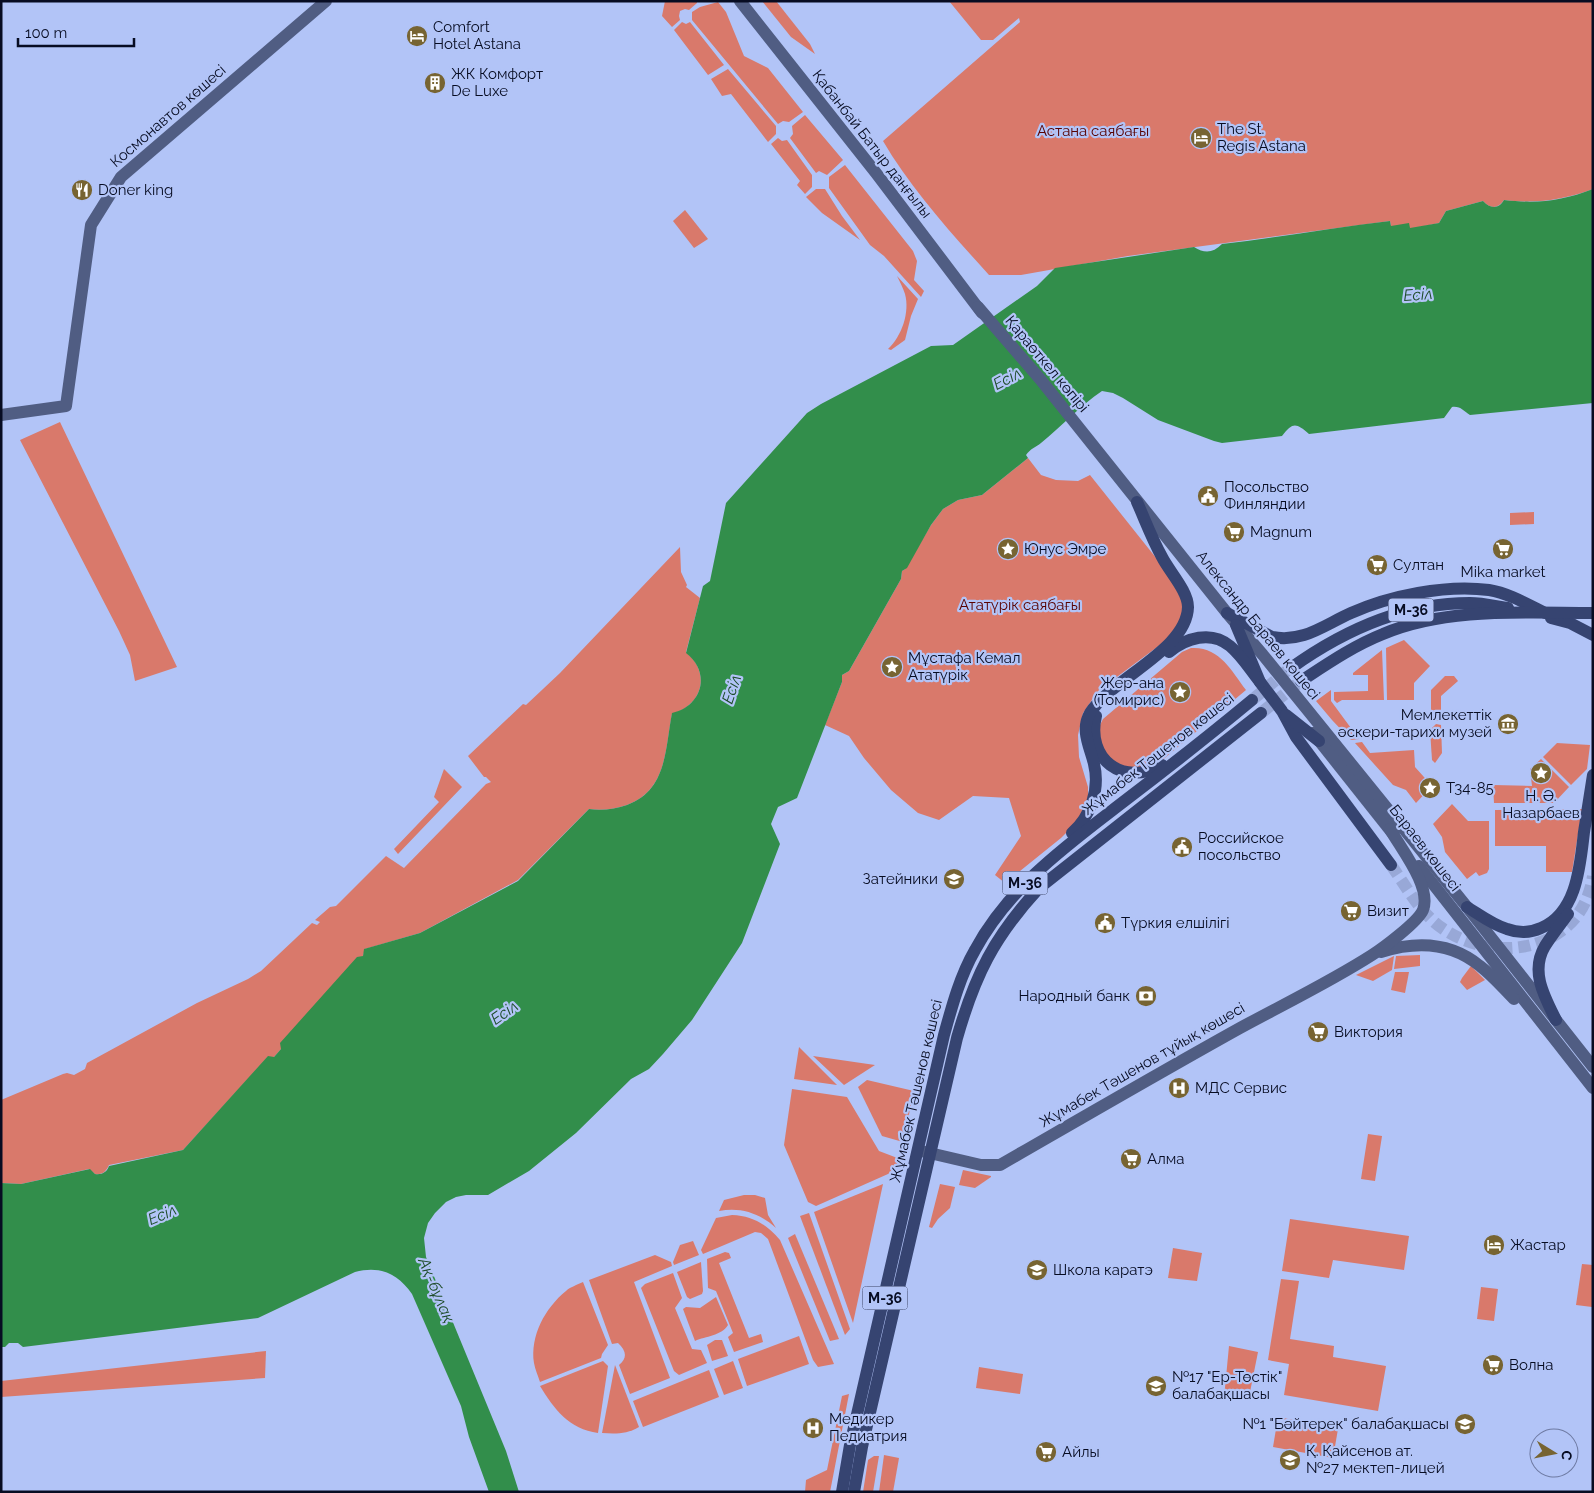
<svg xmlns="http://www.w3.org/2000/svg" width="1594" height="1493" font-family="Raleway,sans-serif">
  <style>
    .green { fill: #d9796b }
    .water { fill: #328e4b }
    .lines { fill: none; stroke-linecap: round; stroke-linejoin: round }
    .primary-tunnel { stroke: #98a8d7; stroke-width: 12; stroke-dasharray: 12 6; stroke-linecap: butt }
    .secondary { stroke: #505d83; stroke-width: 12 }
    .primary { stroke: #364471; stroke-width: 12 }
    .labels { text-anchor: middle; stroke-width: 4.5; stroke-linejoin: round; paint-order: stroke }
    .shield { fill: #b2c4f7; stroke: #3a4362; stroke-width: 1 }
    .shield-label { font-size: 14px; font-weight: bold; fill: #070c22 }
    .poi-label { font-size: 15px; fill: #070c22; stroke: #b2c4f7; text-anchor: start }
    .street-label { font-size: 15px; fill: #070c22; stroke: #b2c4f7 }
    .park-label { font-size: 15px; fill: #580201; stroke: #b2c4f7 }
    .water-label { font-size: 16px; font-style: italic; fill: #1d4b28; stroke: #b2c4f7 }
  </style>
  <rect width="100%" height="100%" fill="#b2c4f7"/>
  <g class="green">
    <polygon points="665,1 697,1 697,3 689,10 685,9 680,11 679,16 680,20 672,27 662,16"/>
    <polygon points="762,1 776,1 810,44 815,54 791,37"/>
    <path d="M949,1H1593V189C1563,200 1536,204 1504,200C1498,209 1490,209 1483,201L1446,211L1439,223L1410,229L1391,226L1390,221L1128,256L1021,275H989C952,234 911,189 883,141L1020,22L1019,18L993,40H981Z"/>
    <polygon points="718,2 726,12 744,56 768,68 803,112 789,122 783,121 778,124 692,20 692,12 700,7"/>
    <polygon points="682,22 686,24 690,22 724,65 708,75 674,30"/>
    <polygon points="728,69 776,126 776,134 768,142 731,94 722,96 711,79"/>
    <polygon points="805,115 843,160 827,175 819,171 816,173 790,138 793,134 792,126"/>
    <polygon points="778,138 782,141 787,140 812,175 812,187 805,194 797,185 800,181 771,144"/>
    <polygon points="845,165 913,251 917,261 914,280 924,291 921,297 884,256 870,245 829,188 829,177"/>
    <polygon points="816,189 825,189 842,216 860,240 822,213 806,197"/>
    <polygon points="685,210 708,239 694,248 673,221"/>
    <path d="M897,276L918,299L911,316L905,340L891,350L888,349C902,336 910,312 905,294C903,288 900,282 897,276Z"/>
    <polygon points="60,422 177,667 135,681 130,655 119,631 20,440"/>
    <polygon points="1028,458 1041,475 1056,480 1078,481 1090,475 1176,583 1184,600 1184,613 1172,636 1098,691 1083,713 1078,735 1079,757 1088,787 1088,797 1078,821 1061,838 1005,883 995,875 1021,836 1009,798 973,796 939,820 918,813 891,790 864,758 849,736 825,725 842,682 842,675 849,671 901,579 902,571 905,569 931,525 943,509 958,500 982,495"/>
    <polygon points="1534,512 1534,524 1510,525 1510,513"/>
    <path d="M680,547L681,572L687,585L686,587L700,598L686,652C711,673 703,705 672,714C665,750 667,790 627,805C615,809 602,811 589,809L518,880L420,933L365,949L363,956L274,1057H268L183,1150L109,1165C106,1172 102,1175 95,1174L89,1169L21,1184L1,1183V1100L63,1074L67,1073L74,1075L85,1069L87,1063L197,1003L248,979L261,971L312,923L317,925L320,922L315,920L330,907L336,906L386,856L404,868L486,784L491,782L486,777H484L468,756L523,704L526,705L560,673Z"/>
    <polygon points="1404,640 1430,666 1414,683 1414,700 1387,700 1386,648"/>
    <path d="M1191,648C1219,646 1231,670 1246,690L1154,767L1145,772L1104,762L1098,729L1103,719L1182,652Z"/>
    <polygon points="1382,650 1384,700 1342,700 1337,703 1334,700 1334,692 1368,691 1368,675 1353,675 1353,673"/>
    <polygon points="1445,676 1454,676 1458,681 1441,696 1441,721 1436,721 1431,718 1431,690"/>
    <polygon points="1331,690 1331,701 1359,739 1351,740 1332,720 1316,701"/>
    <polygon points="1436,724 1441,725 1442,753 1435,763 1432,760 1430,730"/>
    <polygon points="1362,742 1370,753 1414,750 1415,767 1432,786 1416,803 1406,790 1393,785 1355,743"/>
    <polygon points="1557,743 1590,745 1587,769 1571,785 1543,757"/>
    <polygon points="1541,759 1569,787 1554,803 1494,803 1493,785 1532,786 1530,769"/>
    <polygon points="444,769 462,787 398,854 394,849 439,802 434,797"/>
    <polygon points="1452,804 1468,821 1489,821 1489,869 1487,873 1479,876 1476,872 1467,879 1445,852 1442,837 1433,824"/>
    <polygon points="1582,809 1572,872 1546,872 1546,846 1495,846 1495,810"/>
    <polygon points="1420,955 1420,966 1394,969 1396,956"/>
    <polygon points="1394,956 1392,970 1373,981 1356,975"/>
    <polygon points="1471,966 1485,980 1467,990 1460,982 1462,978"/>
    <polygon points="1395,972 1409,972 1405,993 1391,990"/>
    <polygon points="799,1047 837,1085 794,1079"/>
    <polygon points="813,1056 875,1065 844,1085"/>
    <polygon points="867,1080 914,1091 903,1142 882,1136 858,1087"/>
    <polygon points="792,1089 847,1097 879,1151 900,1159 897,1170 816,1206 808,1202 784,1145"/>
    <polygon points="1368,1134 1382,1136 1375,1181 1361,1179"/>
    <polygon points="963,1170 991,1176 991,1177 975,1188 959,1185"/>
    <polygon points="883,1184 853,1323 814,1212"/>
    <polygon points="940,1184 955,1187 950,1208 938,1219 932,1228 929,1227"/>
    <path d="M744,1195H755L765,1198L768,1215L776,1228C759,1213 741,1207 719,1211L724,1200Z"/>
    <polygon points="809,1213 850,1329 845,1335 800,1216"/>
    <path d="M732,1215C753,1216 766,1224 780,1240L834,1364L818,1367L813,1360L768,1239L761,1233L755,1232L703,1254L701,1250L716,1218Z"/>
    <polygon points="1290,1219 1409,1236 1404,1270 1333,1260 1329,1278 1282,1271"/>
    <polygon points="795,1234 839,1339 830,1341 788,1238"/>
    <polygon points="693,1241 699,1255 674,1265 673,1262 680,1245"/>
    <polygon points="1173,1248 1202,1253 1197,1281 1168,1278"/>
    <polygon points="725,1252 729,1253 731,1258 719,1263 749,1338 761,1334 763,1342 734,1352 728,1337 733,1333 716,1291 708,1288 707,1259"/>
    <path d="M655,1255L671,1262L672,1266L634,1282L670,1378L630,1394L619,1365C628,1358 626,1350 618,1343L612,1344L589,1280Z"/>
    <polygon points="701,1262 703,1291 702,1294 690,1299 687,1297 677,1272"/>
    <polygon points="1582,1264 1593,1265 1592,1307 1576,1305"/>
    <polygon points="673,1273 682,1298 675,1308 692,1349 701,1350 707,1363 679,1375 674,1371 641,1288 645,1284"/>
    <polygon points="1281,1279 1299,1281 1290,1339 1334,1346 1333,1357 1386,1366 1378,1411 1284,1395 1289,1364 1268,1360"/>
    <path d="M583,1282L608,1345L602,1354L601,1358L540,1382C538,1376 535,1369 534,1363C530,1336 545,1308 566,1291C570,1287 577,1285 583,1282Z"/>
    <polygon points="1481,1287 1498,1289 1494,1321 1477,1319"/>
    <path d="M716,1297L728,1325C721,1336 706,1336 695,1341L683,1309L686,1307L700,1308Z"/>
    <polygon points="799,1336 809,1364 747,1386 738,1359"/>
    <polygon points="715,1340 722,1340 728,1356 712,1361 707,1345"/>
    <polygon points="1229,1346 1258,1352 1249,1397 1224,1398"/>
    <polygon points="266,1351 265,1378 1,1397 1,1381"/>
    <path d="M603,1361L608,1366L598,1433C569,1429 554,1409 540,1386Z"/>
    <polygon points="733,1361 743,1388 724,1395 714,1369"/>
    <path d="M615,1365L639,1427C627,1434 616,1434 602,1433Z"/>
    <polygon points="979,1367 1023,1374 1020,1394 976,1388"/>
    <polygon points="709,1370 719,1397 643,1427 633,1401"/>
    <polygon points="849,1394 830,1492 805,1492 806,1480 827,1470 842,1396"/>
    <polygon points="1278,1417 1338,1429 1333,1458 1273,1447"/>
    <polygon points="884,1455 899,1458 893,1492 879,1492"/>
    <polygon points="874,1456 879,1456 873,1492 863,1492 868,1460"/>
  </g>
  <path class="water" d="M1593,189V403L1470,415C1463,411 1461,406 1452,407L1444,418L1309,434C1296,423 1293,422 1282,436L1222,443L1214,441L1158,420L1123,398L1113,393L1102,391C1080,406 1062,426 1041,443C1036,447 1030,449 1026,455L1028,458L982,495L958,500L943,509L931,525L907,568L902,571L901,579L849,671L842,675V682L797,798L778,807L771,824L780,844L742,943L692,1020L663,1054L649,1069L631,1079L576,1133L529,1171L488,1195H466L456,1197L446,1202L435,1213L428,1223L424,1238L426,1257L506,1451L519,1492H489L469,1437L461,1406L412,1294C398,1274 380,1265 355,1272L258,1318L23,1347L18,1343H9L5,1347H1V1183L21,1184L90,1169L95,1174C102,1175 107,1172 109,1166L183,1150L268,1056L274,1057L281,1049L280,1043L357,957L363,956L364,949L420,933L518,881L589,809C602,811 615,809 627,805C667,790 665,750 672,713C703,706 711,672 686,653L703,586L710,581L726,503L807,413L821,404L931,346L953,345L1037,286L1055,268L1194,247C1205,254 1213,253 1222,244C1278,238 1334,227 1390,221L1391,226L1409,223L1410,228L1439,223L1446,211L1483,201C1490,209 1499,209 1504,200C1537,204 1562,201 1593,189Z"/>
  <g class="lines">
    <g class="primary-tunnel">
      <polyline points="1252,700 1289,669"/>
      <polyline points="1261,713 1301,681"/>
      <path d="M1391,865C1406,886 1420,913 1442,928C1496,966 1582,951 1593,876"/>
    </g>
    <g class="secondary">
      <polyline points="740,1 876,173 982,313"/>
      <polyline points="978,307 1040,379 1227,613 1263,655 1467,907 1593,1067"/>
      <polyline points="1,415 66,406 91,225 121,177 326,1"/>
      <polyline points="1313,733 1394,835"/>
      <polyline points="1419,866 1593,1088"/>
      <path d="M1381,952C1416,941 1451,942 1480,966C1493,976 1503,988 1514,999"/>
      <path d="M921,1151L981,1165H1000C1080,1119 1159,1073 1240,1028C1284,1004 1330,982 1372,955C1383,948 1418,922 1423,910C1432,887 1401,849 1390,829"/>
    </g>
    <g class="primary">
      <path d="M1227,613L1272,637C1303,643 1324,625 1351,613C1389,596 1446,584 1489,590C1508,593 1527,604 1545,613"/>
      <polyline points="1551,618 1570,623 1593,635"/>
      <polyline points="1236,625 1260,682 1282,711 1296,737 1391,865"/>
      <path d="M1169,652C1186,638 1211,630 1230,646C1242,656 1251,671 1260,682"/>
      <path d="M1291,668C1344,630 1403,603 1470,603C1482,603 1495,606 1508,608"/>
      <path d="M1301,681C1327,664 1353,646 1383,634C1446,607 1525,613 1593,613"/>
      <polyline points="1286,715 1319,741"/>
      <path d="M1096,716C1086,759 1122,787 1162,765"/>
      <path d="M1072,833C1091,816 1100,789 1094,764C1090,747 1080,730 1090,713C1112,678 1187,650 1188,607C1188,591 1169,571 1162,557C1152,539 1145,520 1137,502"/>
      <path d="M1467,907C1480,915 1493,925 1507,929C1518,933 1530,933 1541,928C1577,913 1580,866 1584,832C1587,813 1590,794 1593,775"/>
      <path d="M1556,1020C1544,996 1530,971 1545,946C1552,935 1560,925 1568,914"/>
      <path d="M842,1492L850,1445L944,1035C952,1006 960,976 975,950C1010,885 1070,843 1127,799C1169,767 1211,734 1252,700"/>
      <path d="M854,1492L862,1447L957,1038C975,975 994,937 1039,888L1261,713"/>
    </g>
  </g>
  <defs>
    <g id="hotel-disc" transform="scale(1.125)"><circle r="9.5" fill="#776432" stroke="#b2c4f7"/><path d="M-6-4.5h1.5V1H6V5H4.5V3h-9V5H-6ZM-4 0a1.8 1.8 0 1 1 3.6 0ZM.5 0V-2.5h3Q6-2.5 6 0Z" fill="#fff"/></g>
    <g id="building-disc" transform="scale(1.125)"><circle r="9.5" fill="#776432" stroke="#b2c4f7"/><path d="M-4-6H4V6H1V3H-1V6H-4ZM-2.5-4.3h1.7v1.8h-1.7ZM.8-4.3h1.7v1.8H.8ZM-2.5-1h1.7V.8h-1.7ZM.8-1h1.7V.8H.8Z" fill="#fff"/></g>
    <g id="restaurant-disc" transform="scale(1.125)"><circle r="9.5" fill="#776432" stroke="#b2c4f7"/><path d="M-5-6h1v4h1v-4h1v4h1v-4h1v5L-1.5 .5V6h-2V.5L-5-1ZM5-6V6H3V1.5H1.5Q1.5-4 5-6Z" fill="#fff"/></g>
    <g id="civic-disc" transform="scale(1.125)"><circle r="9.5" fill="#776432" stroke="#b2c4f7"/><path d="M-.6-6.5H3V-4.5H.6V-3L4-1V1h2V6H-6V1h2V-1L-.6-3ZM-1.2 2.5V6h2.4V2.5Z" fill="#fff"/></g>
    <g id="supermarket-disc" transform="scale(1.125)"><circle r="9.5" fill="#776432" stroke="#b2c4f7"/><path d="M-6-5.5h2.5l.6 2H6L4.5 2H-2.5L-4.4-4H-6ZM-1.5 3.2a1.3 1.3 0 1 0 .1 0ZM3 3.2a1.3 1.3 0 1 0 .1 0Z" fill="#fff"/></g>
    <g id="sight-disc" transform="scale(1.125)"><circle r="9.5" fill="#776432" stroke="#b2c4f7"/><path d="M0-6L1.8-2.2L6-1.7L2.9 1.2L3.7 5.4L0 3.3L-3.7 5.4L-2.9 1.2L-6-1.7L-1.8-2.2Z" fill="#fff"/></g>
    <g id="museum-disc" transform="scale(1.125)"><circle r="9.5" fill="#776432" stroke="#b2c4f7"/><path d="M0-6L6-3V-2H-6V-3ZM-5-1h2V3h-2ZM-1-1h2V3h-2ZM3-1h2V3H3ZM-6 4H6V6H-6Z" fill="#fff"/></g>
    <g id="school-disc" transform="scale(1.125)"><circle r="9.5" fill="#776432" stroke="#b2c4f7"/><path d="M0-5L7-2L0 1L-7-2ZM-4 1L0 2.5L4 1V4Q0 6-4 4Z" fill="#fff"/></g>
    <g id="bank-disc" transform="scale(1.125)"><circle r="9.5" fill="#776432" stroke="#b2c4f7"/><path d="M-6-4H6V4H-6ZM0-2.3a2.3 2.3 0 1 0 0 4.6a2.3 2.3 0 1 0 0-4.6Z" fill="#fff"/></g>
    <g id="hospital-disc" transform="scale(1.125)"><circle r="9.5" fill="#776432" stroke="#b2c4f7"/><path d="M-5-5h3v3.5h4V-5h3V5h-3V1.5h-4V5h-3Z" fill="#fff"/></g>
  </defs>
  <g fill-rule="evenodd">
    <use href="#hotel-disc" x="417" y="36"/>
    <use href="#building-disc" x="435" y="83"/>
    <use href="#hotel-disc" x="1201" y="138"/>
    <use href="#restaurant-disc" x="82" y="190"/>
    <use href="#civic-disc" x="1208" y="496"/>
    <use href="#supermarket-disc" x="1234" y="532"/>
    <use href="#sight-disc" x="1008" y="549"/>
    <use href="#supermarket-disc" x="1503" y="549"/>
    <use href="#supermarket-disc" x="1377" y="565"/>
    <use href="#sight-disc" x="892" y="667"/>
    <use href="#sight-disc" x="1180" y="692"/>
    <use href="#museum-disc" x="1508" y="724"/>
    <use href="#sight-disc" x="1541" y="773"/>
    <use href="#sight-disc" x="1430" y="788"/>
    <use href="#civic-disc" x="1182" y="847"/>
    <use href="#school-disc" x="954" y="879"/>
    <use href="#supermarket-disc" x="1351" y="911"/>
    <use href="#civic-disc" x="1105" y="923"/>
    <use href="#bank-disc" x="1146" y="996"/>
    <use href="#supermarket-disc" x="1318" y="1032"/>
    <use href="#hospital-disc" x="1179" y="1088"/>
    <use href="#supermarket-disc" x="1131" y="1159"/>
    <use href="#hotel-disc" x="1494" y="1245"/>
    <use href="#school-disc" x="1037" y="1270"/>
    <use href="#supermarket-disc" x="1493" y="1365"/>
    <use href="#school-disc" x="1156" y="1386"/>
    <use href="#school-disc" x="1465" y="1424"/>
    <use href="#hospital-disc" x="813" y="1428"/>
    <use href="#supermarket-disc" x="1046" y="1452"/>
    <use href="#school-disc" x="1290" y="1460"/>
  </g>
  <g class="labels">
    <g class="shield">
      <rect x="1388.5" y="598.5" width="45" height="23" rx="4"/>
      <rect x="1002.5" y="871.5" width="45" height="23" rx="4"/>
      <rect x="862.5" y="1286.5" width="45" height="23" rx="4"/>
    </g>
    <g class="shield-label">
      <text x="1411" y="615">M-36</text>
      <text x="1025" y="888">M-36</text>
      <text x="885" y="1303">M-36</text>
    </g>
    <g class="poi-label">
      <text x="433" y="32">Comfort<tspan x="433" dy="17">Hotel Astana</tspan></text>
      <text x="451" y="79">ЖК Комфорт<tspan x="451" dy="17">De Luxe</tspan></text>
      <text x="1217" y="134">The St.<tspan x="1217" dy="17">Regis Astana</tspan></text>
      <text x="98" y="195">Doner king</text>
      <text x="1224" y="492">Посольство<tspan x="1224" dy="17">Финляндии</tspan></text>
      <text x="1250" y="537">Magnum</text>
      <text x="1024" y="554">Юнус Эмре</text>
      <text x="1393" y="570">Султан</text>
      <text x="1503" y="577" text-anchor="middle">Mika market</text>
      <text x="908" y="663">Мұстафа Кемал<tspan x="908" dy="17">Ататүрік</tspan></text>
      <text x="1164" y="688" text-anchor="end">Жер-ана<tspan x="1164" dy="17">(Томирис)</tspan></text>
      <text x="1492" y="720" text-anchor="end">Мемлекеттік<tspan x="1492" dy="17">әскери-тарихи музей</tspan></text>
      <text x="1446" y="793">Т34-85</text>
      <text x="1541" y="801" text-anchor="middle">Н. Ә.<tspan x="1541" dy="17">Назарбаев</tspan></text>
      <text x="1198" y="843">Российское<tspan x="1198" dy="17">посольство</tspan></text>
      <text x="938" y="884" text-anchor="end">Затейники</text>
      <text x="1367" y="916">Визит</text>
      <text x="1121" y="928">Түркия елшілігі</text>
      <text x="1130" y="1001" text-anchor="end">Народный банк</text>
      <text x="1334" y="1037">Виктория</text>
      <text x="1195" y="1093">МДС Сервис</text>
      <text x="1147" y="1164">Алма</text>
      <text x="1510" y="1250">Жастар</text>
      <text x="1053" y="1275">Школа каратэ</text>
      <text x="1509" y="1370">Волна</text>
      <text x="1172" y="1382">№17 "Ер-Төстік"<tspan x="1172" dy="17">балабақшасы</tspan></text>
      <text x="829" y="1424">Медикер<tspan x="829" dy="17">Педиатрия</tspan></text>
      <text x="1449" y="1429" text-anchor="end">№1 "Бәйтерек" балабақшасы</text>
      <text x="1306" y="1456">Қ. Қайсенов ат.<tspan x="1306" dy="17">№27 мектеп-лицей</tspan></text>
      <text x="1062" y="1457">Айлы</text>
    </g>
    <g class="street-label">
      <text transform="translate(168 116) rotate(-41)" y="5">Космонавтов көшесі</text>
      <text transform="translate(872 144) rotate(52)" y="5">Қабанбай Батыр даңғылы</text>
      <text transform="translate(1047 364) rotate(50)" y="5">Қараөткел көпірі</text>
      <text transform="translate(1258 625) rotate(51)" y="5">Александр Бараев көшесі</text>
      <text transform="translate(1158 754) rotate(-38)" y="5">Жұмабек Тәшенов көшесі</text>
      <text transform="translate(1425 848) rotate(52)" y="5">Бараев көшесі</text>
      <text transform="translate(1142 1065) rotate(-30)" y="5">Жұмабек Тәшенов тұйық көшесі</text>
      <text transform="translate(916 1091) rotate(-77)" y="5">Жұмабек Тәшенов көшесі</text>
    </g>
    <g class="park-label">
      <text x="1093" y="136">Астана саябағы</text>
      <text x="1020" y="610">Ататүрік саябағы</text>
    </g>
    <g class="water-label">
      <text transform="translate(1418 294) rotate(-4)" y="6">Есіл</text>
      <text transform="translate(1007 378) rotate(-28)" y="6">Есіл</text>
      <text transform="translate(731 689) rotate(-71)" y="6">Есіл</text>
      <text transform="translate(504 1012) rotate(-35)" y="6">Есіл</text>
      <text transform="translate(162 1214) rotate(-23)" y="6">Есіл</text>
      <text transform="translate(437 1290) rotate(67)" y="6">Ақ-бұлақ</text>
    </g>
  </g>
  <rect width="1594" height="1493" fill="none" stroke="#070c22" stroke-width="5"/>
  <g transform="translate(1554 1453) rotate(100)"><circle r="24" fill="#b2c4f7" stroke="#6e7aa2"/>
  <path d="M0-4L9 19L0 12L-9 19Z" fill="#776432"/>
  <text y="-8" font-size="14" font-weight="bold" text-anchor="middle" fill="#070c22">С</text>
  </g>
  <path d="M18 38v8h116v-8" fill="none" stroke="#070c22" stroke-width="2.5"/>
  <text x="25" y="38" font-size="15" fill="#070c22" stroke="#b2c4f7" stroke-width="4" paint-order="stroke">100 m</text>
</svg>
